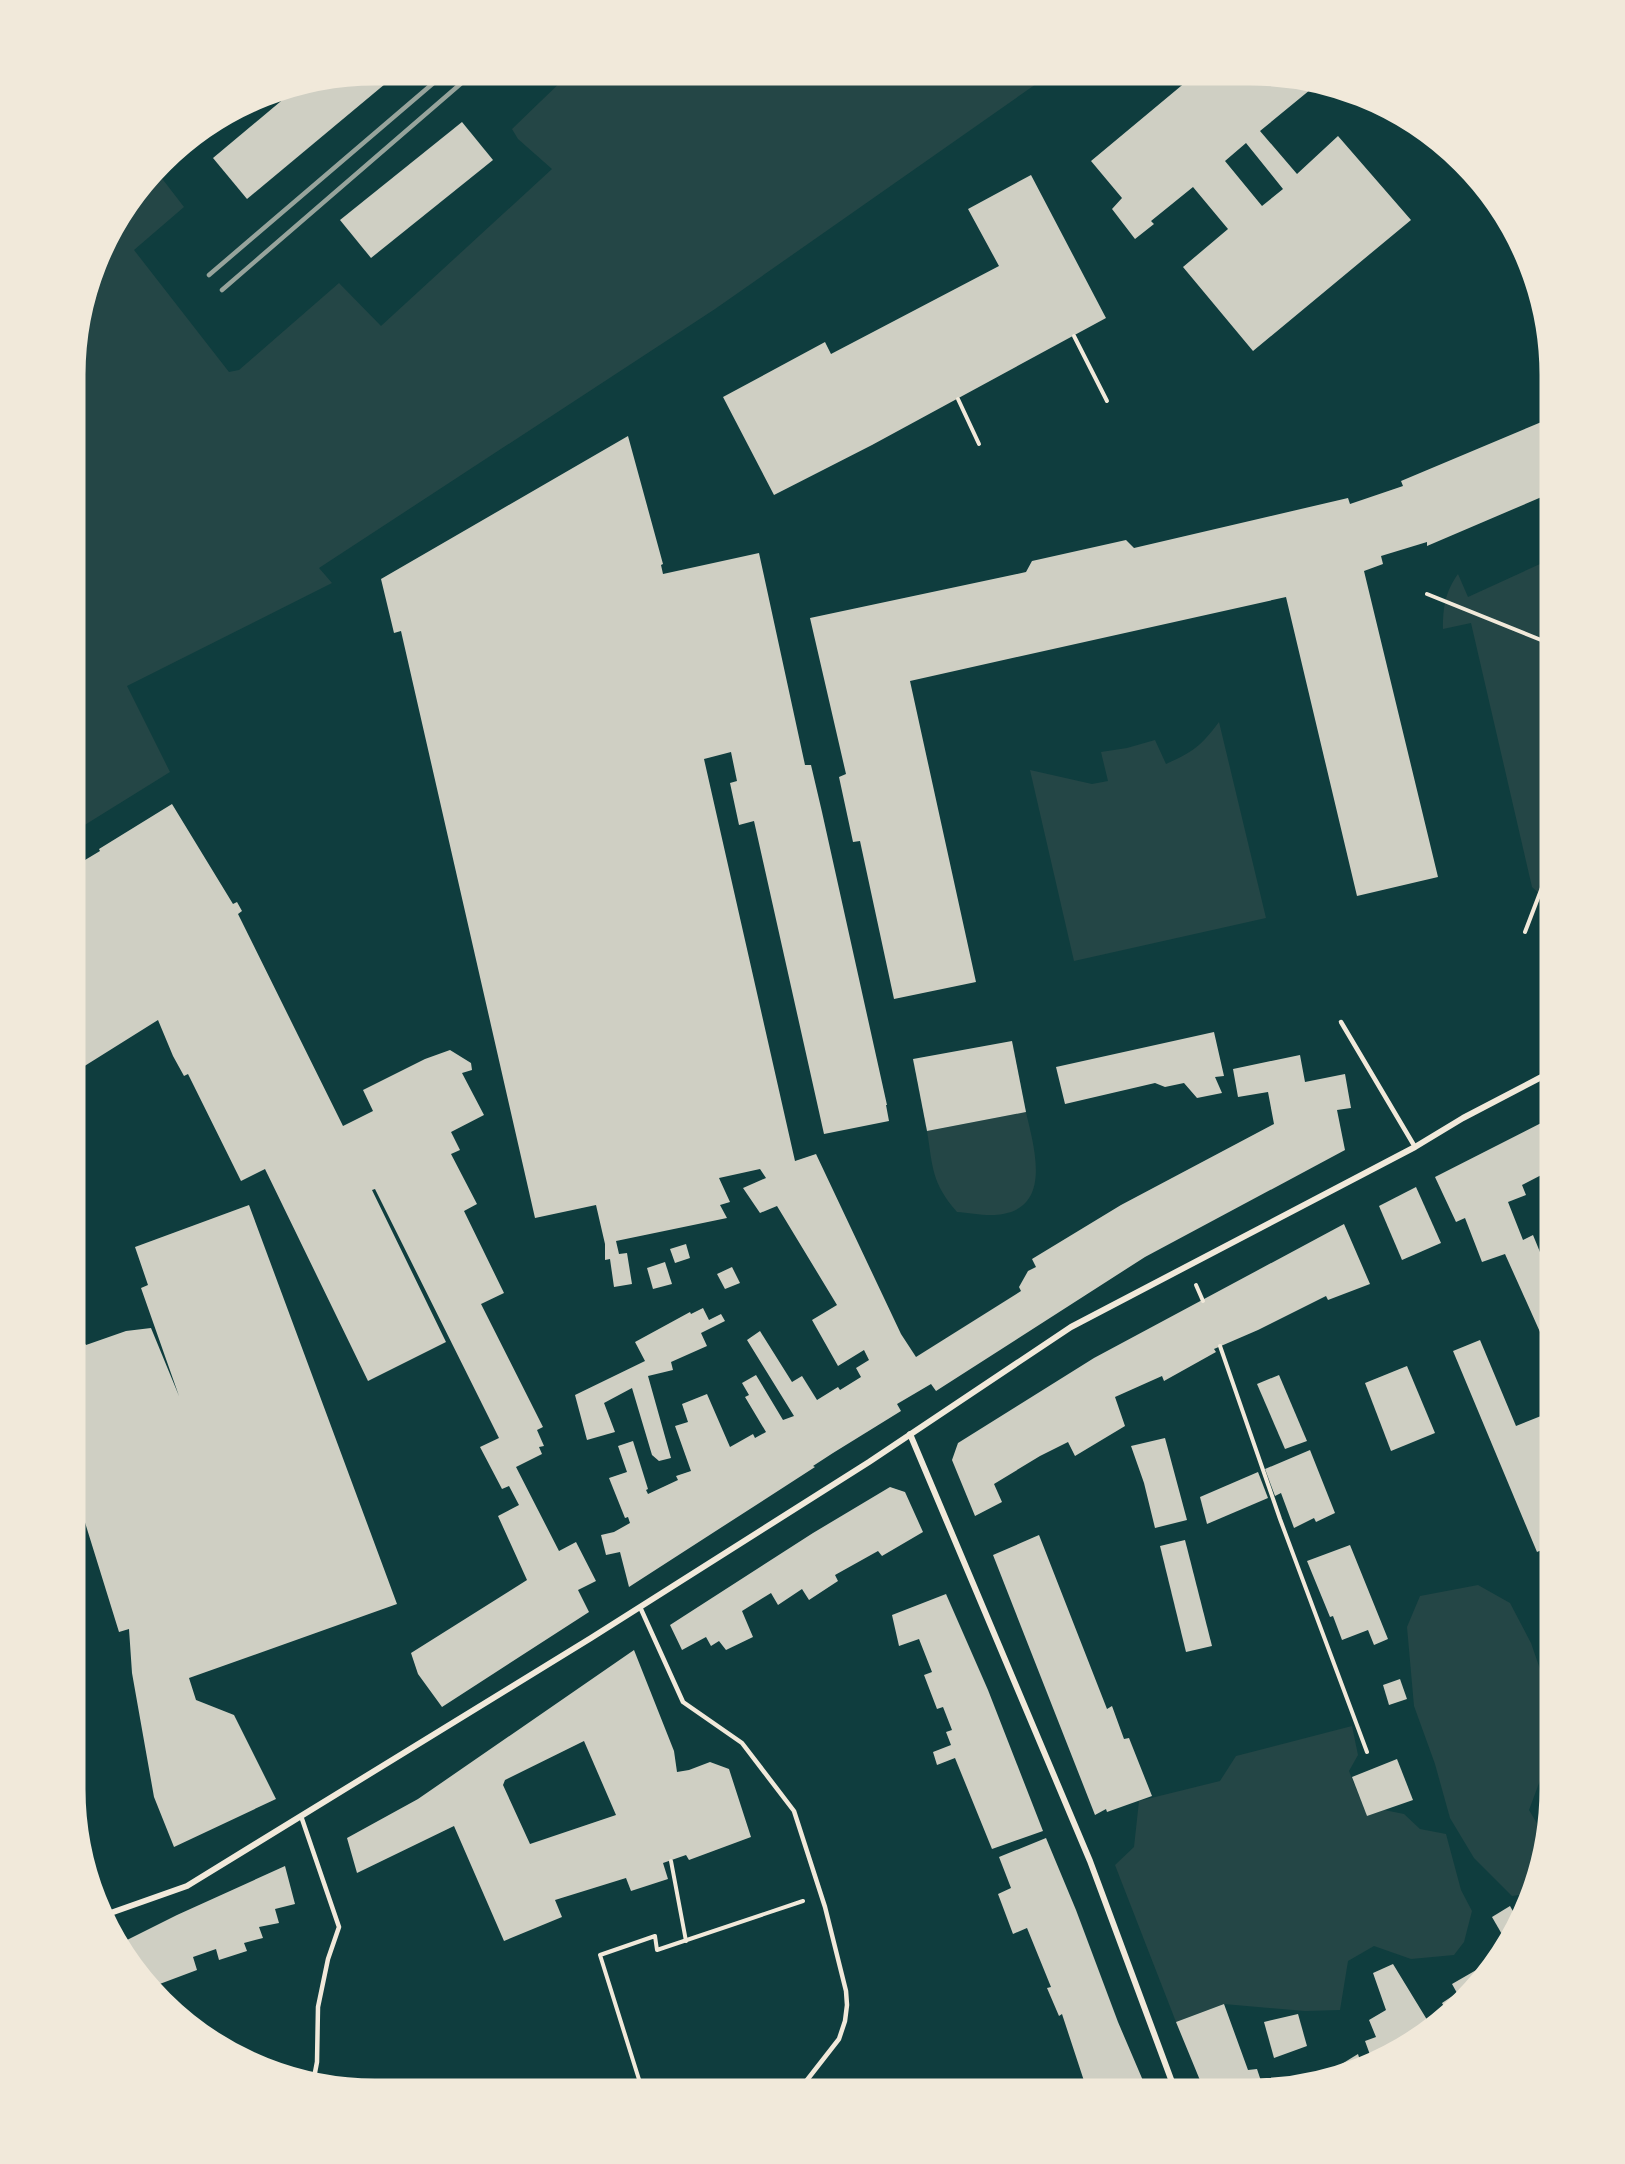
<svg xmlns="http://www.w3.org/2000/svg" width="1625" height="2164" font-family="'Space Grotesk',sans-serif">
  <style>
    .green { fill: #244646 }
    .building { fill: #cfcfc3; fill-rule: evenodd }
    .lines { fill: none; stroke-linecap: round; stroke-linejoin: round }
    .path { stroke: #f1e9da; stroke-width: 4 }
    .service { stroke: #f1e9da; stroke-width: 4.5 }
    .minor { stroke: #f1e9da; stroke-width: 6 }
    .rail { stroke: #97a49c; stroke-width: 4.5 }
    .rim { fill: none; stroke: #f1e9da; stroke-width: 3 }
  </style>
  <rect width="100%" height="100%" fill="#0f3d3e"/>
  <g class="green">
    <polygon points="569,74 1049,75 715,309 319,568 332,583 127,686 170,772 75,831 76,336 114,225 157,172 184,207 134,250 229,372 239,370 339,283 381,326 552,169 518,139 512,129"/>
    <path d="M1551,559V897L1544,898L1532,887L1471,623L1443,629C1443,608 1445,592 1458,574L1468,597Z"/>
    <path d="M1219,722L1266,918L1074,961L1030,770L1092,784L1108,781L1101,752L1127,748L1155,740L1166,764C1193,752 1201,746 1219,722Z"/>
    <path d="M1026,1112C1033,1144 1053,1205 1003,1214C989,1217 971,1213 957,1212C931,1182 933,1167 927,1131Z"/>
    <polygon points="1478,1585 1510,1603 1531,1643 1542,1675 1551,1680 1551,1770 1545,1767 1529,1810 1545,1837 1535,1886 1532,1893 1512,1896 1474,1858 1450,1818 1435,1764 1414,1706 1407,1627 1420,1596"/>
    <polygon points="1352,1726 1358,1755 1349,1771 1367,1816 1384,1810 1404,1814 1420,1829 1446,1834 1461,1890 1472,1911 1464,1942 1454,1955 1411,1959 1374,1946 1348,1961 1340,2010 1305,2011 1224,2004 1176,2022 1115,1865 1134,1847 1139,1801 1220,1781 1236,1756"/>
  </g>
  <g class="building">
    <polygon points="379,74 397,74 247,199 213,158 299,86"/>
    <path d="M1193,76H1289L1314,83L1316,85L1260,131L1297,174L1338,136L1411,220L1253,351L1183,267L1228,229L1193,187L1151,221L1154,224L1135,239L1112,209L1122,198L1091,161ZM1246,143L1283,189L1262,206L1225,161Z"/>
    <polygon points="228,118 194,148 189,141 209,130"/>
    <polygon points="462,122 493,160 371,258 340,220"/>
    <polygon points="1031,175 1106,318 872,445 774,495 723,397 825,342 831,354 999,266 968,209"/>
    <polygon points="1551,418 1551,493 1427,546 1427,542 1381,556 1383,564 1364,571 1438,877 1357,896 1286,597 910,681 976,982 894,999 860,841 853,842 839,777 846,774 810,618 1026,572 1032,561 1126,540 1134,548 1348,498 1350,504 1403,486 1401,481"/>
    <polygon points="628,436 663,564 661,565 663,574 759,553 805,765 811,765 822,812 887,1105 886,1105 889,1121 824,1134 754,821 739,825 730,783 737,781 731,752 704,759 795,1161 816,1154 901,1334 916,1357 1021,1291 1019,1287 1028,1271 1036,1267 1032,1259 1121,1205 1274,1124 1268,1092 1238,1097 1233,1069 1300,1055 1305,1082 1345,1074 1351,1108 1337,1110 1345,1150 1145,1257 936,1391 931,1384 897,1404 901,1411 833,1453 813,1466 815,1467 629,1587 620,1552 606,1555 601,1535 614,1532 630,1523 628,1517 625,1518 609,1478 627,1472 618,1446 633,1441 648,1489 646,1490 648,1494 678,1480 676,1476 691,1471 675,1426 688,1422 682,1404 707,1394 730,1447 753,1434 755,1438 766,1432 745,1397 749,1395 742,1383 756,1375 783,1420 794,1416 747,1340 760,1331 792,1382 802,1376 817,1400 838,1387 840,1390 861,1377 856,1368 869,1360 864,1350 838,1366 812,1320 837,1305 777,1206 760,1213 743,1188 766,1178 760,1169 719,1178 730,1202 720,1205 727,1218 616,1241 619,1254 627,1253 632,1284 614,1287 610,1259 605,1260 605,1244 596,1205 535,1218 401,631 394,633 381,579"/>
    <polygon points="172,804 233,904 237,902 242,911 238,914 343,1126 373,1111 363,1090 425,1059 450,1050 471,1063 472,1070 462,1073 484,1115 451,1132 460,1150 451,1154 477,1204 464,1211 504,1293 481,1304 543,1427 537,1430 544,1446 539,1447 542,1454 516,1467 559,1551 576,1542 596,1581 578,1590 589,1612 442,1707 418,1674 411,1653 527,1580 498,1516 519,1505 509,1486 502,1489 480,1447 499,1438 375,1189 372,1190 446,1342 368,1381 265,1169 241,1181 188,1074 184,1076 173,1056 158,1020 75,1072 75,866 100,851 99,849"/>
    <polygon points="1551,995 1551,1022 1540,1002"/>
    <polygon points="1214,1032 1224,1076 1215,1077 1222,1093 1197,1098 1184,1083 1165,1087 1155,1083 1065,1104 1056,1067"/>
    <polygon points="1012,1041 1026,1112 927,1131 913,1059"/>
    <polygon points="1551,1118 1551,1170 1522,1185 1526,1195 1508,1202 1523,1240 1533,1235 1551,1279 1551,1341 1547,1331 1540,1332 1505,1254 1482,1262 1465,1218 1456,1222 1435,1177"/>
    <polygon points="1416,1187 1441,1243 1402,1260 1379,1206"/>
    <polygon points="249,1205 397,1604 189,1678 196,1700 234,1715 276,1799 174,1847 154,1797 132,1673 129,1629 119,1632 74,1487 74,1462 80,1459 74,1443 74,1344 83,1341 86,1345 126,1331 151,1328 179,1396 141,1288 148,1285 135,1247"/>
    <polygon points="1344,1224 1370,1284 1328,1300 1326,1296 1258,1330 1214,1349 1216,1352 1164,1381 1162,1376 1115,1397 1125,1426 1075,1456 1068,1442 1040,1456 994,1484 1002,1502 975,1516 952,1460 958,1443 1094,1358"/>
    <polygon points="686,1244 690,1258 675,1263 670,1249"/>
    <polygon points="665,1262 672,1284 653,1289 647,1268"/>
    <polygon points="732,1267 740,1283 725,1289 717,1274"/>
    <polygon points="703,1308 709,1320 721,1314 725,1321 701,1333 707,1346 671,1362 673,1370 648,1376 671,1458 659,1461 652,1455 632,1388 604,1403 615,1432 587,1440 575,1395 645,1361 635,1342 690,1312 691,1314"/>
    <polygon points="1480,1340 1516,1426 1551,1412 1551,1493 1545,1496 1551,1510 1551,1546 1537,1552 1453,1351"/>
    <polygon points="1407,1366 1435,1433 1391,1451 1365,1383"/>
    <polygon points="1279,1375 1307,1441 1285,1449 1257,1384"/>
    <polygon points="1165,1438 1187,1520 1155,1528 1144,1483 1131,1446"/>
    <polygon points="1310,1450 1335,1513 1316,1522 1314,1518 1294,1528 1281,1493 1275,1496 1265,1469"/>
    <polygon points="1258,1472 1268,1498 1207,1524 1200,1497"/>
    <polygon points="890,1487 905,1492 923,1532 882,1556 878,1551 835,1575 838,1581 809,1600 802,1589 778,1605 771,1593 742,1611 753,1637 726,1650 719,1641 711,1646 706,1637 682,1650 670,1625 813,1533"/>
    <polygon points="1039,1535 1107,1709 1112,1706 1124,1739 1129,1738 1152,1796 1107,1812 1106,1809 1095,1815 993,1555"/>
    <polygon points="1185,1540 1212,1646 1186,1652 1160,1546"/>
    <polygon points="1350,1545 1388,1639 1374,1645 1368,1630 1342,1640 1333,1616 1330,1617 1307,1561"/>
    <polygon points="946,1594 988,1690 1043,1831 992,1849 955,1758 937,1765 933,1752 951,1745 946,1732 952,1730 943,1707 937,1709 924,1675 932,1672 919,1639 899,1646 892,1615"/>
    <path d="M634,1650L674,1751L677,1772L689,1770L710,1762L729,1769L751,1837L689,1860L686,1855L663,1863L668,1879L631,1891L626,1878L555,1900L562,1917L504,1941L454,1826L357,1873L347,1838L418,1799ZM584,1741L616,1815L530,1844L503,1785L505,1780Z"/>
    <polygon points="1400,1679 1407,1699 1389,1705 1383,1685"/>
    <polygon points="1397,1759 1413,1800 1367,1816 1352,1777"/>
    <polygon points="1046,1838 1076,1910 1118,2022 1147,2090 1087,2090 1062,2014 1059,2016 1047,1988 1051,1987 1027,1928 1013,1934 998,1894 1011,1888 999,1857"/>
    <polygon points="285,1866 295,1904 275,1909 279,1923 259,1927 263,1938 244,1943 247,1951 219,1960 216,1949 193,1957 197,1970 149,1988 119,1944 177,1915"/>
    <polygon points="1510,1906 1518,1920 1507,1943 1492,1917"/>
    <polygon points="1393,1964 1429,2023 1447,2012 1442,2003 1457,1993 1452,1984 1478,1969 1482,1978 1449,2015 1383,2059 1373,2063 1365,2041 1376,2037 1369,2020 1386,2010 1373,1973"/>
    <polygon points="1224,2004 1248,2070 1257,2069 1263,2087 1250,2090 1204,2090 1176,2022"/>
    <polygon points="1298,2014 1307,2046 1274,2058 1264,2022"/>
    <polygon points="1358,2054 1362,2067 1344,2074 1340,2065"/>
  </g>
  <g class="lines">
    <g class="path">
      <polyline points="1074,336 1107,401"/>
      <polyline points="958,399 979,444"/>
      <polyline points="1427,594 1551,644"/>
      <polyline points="1525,932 1551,864"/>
      <polyline points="1196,1285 1203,1301"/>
      <polyline points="1220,1346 1280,1519 1367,1752"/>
      <polyline points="671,1861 686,1941"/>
      <polyline points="642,2089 600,1955 655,1936 657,1950 803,1901"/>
    </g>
    <g class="service">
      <polyline points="1341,1022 1415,1147"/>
      <polyline points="640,1607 683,1702 742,1743 794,1811 825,1907 846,1991 847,2005 845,2021 839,2039 800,2089"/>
      <polyline points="301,1816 339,1927 328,1959 318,2007 317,2062 313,2083"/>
    </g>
    <g class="minor">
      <polyline points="910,1434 1090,1861 1175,2090"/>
      <polyline points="102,1916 187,1886 591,1638 869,1462 1071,1327 1415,1147 1463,1118 1551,1072"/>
    </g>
    <g class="rail">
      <polyline points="209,275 444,74"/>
      <polyline points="222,290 472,74"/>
    </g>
  </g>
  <path d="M0 0H1625V2164H0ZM375 84H1250A291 291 0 0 1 1541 375V1789A291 291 0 0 1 1250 2080H375A291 291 0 0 1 84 1789V375A291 291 0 0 1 375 84Z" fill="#f1e9da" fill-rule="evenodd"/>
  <path class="rim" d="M375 84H1250A291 291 0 0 1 1541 375V1789A291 291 0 0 1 1250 2080H375A291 291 0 0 1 84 1789V375A291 291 0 0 1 375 84Z"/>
</svg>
